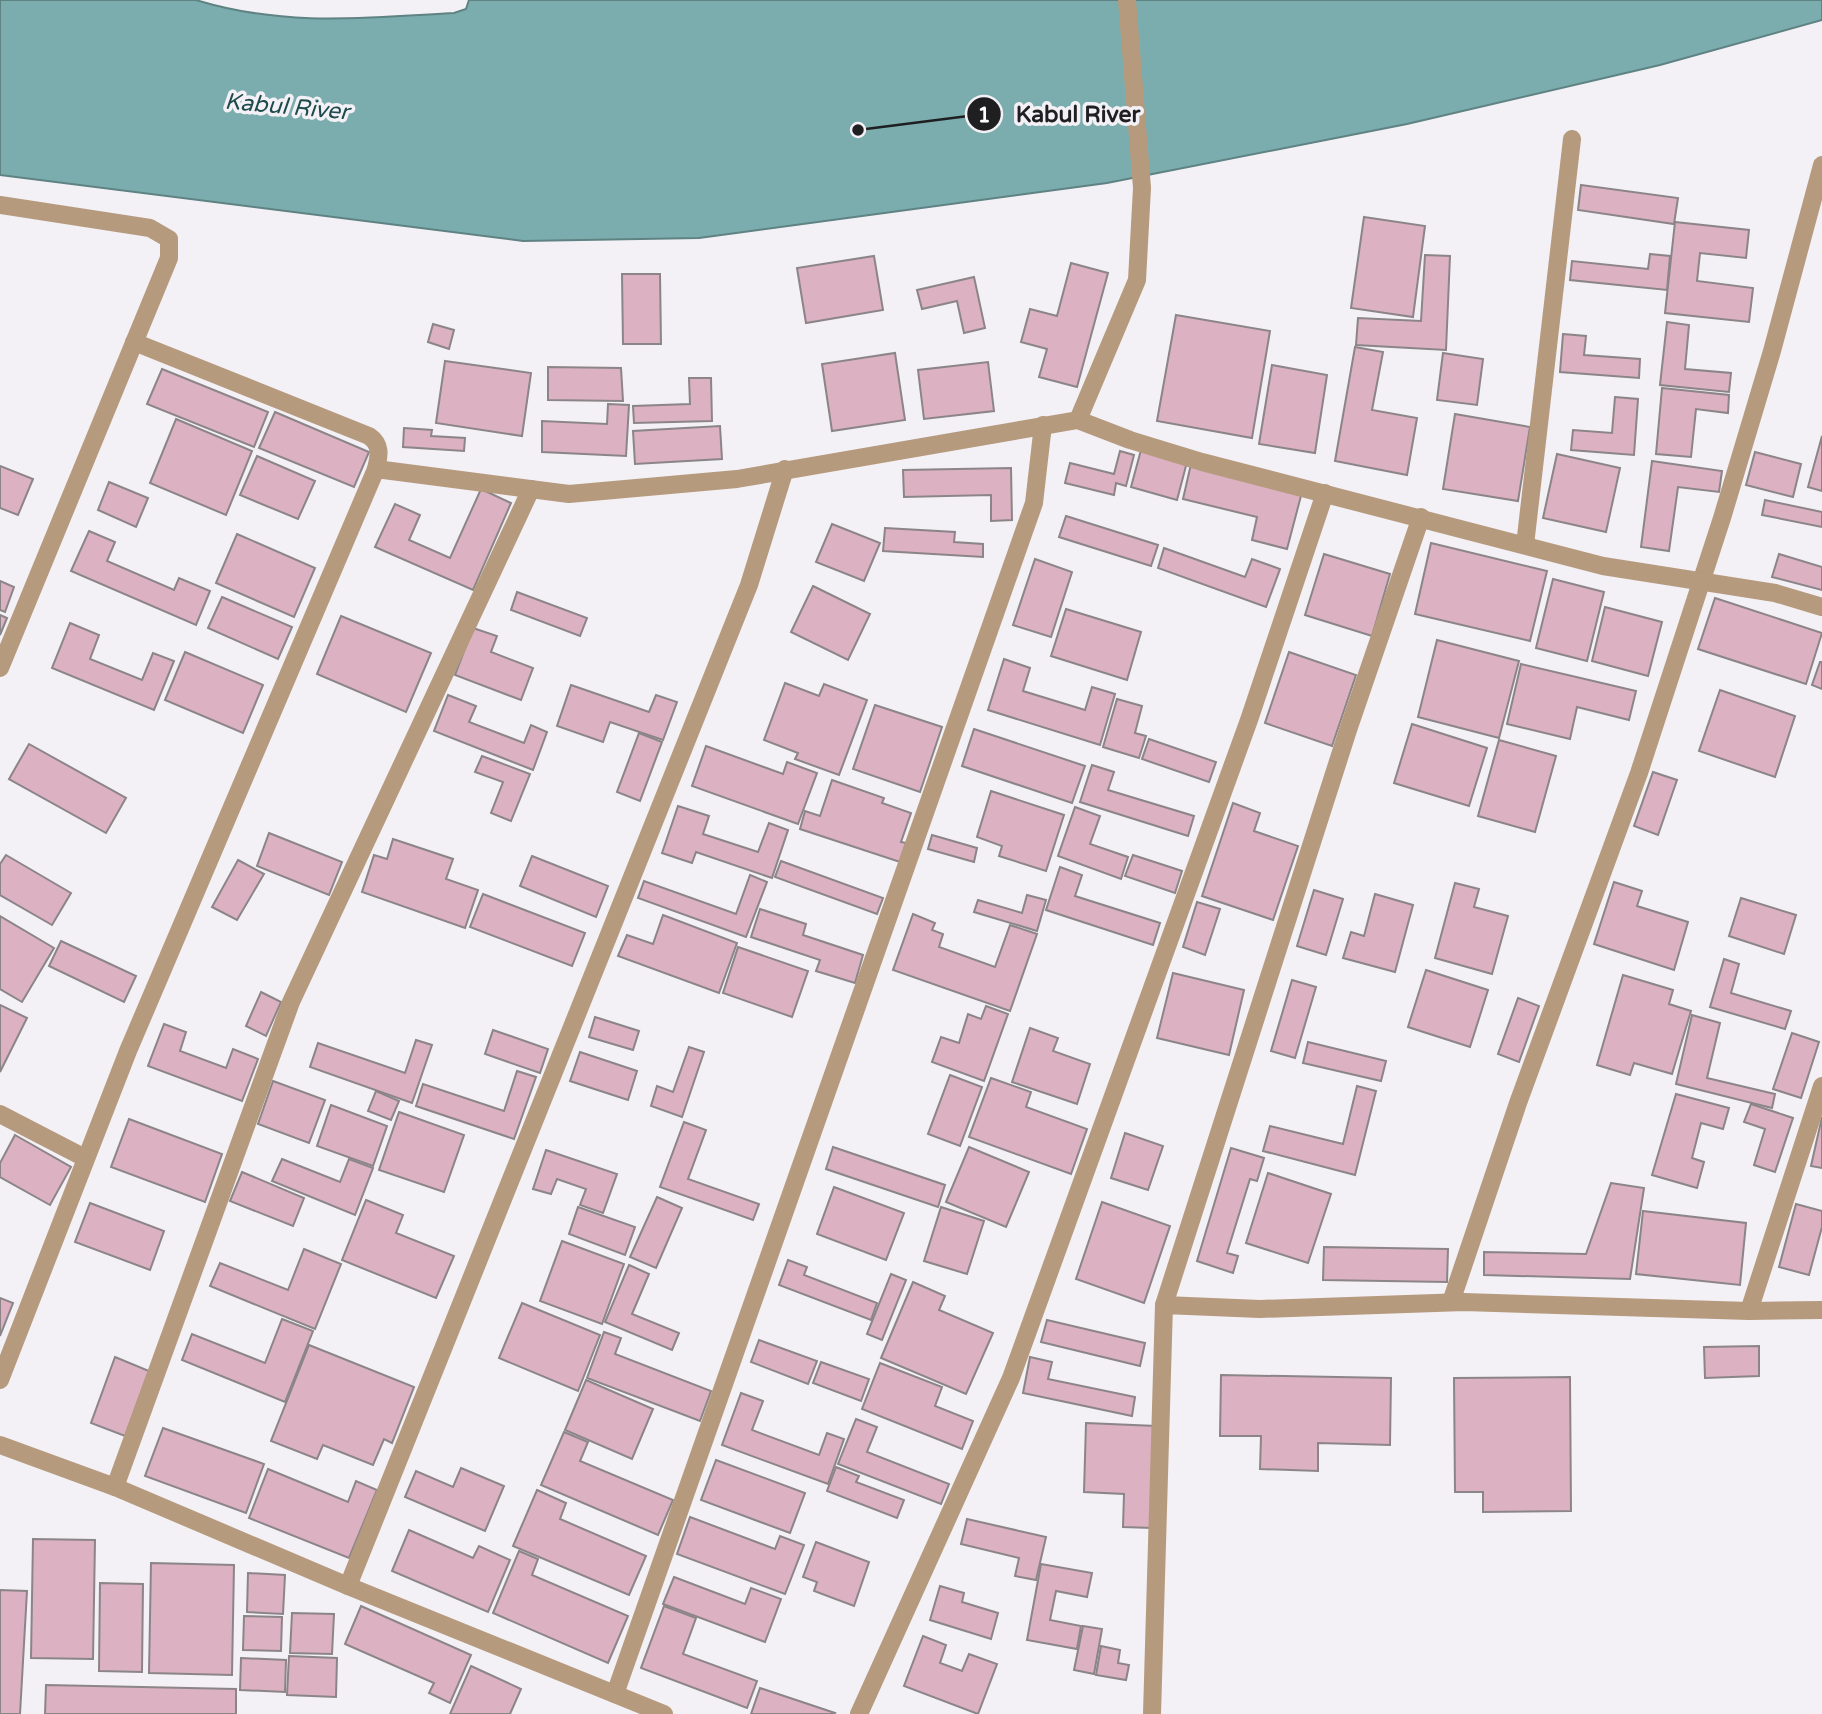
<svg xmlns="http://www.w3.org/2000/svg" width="1822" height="1714" font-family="'Varela Round',sans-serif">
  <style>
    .water { fill: #7badae; stroke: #5f8283; stroke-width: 2 }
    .building { fill: #dcb1c1; stroke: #8b8587; stroke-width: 2 }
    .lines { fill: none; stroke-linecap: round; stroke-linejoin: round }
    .minor { stroke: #b59a7d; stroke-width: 18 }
    .labels { text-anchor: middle; stroke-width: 7; stroke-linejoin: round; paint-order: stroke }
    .water-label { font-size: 23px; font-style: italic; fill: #1d4b4c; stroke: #f3f0f6 }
    .leader { fill: none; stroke: #1f1e20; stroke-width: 2.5 }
    .callout-dot { fill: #1f1e20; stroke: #f3f0f6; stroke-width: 2.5 }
    .mark-label { font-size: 21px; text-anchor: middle; font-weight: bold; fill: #fff }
    .callout-label { font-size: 23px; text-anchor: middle; font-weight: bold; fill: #1f1e20; stroke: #f3f0f6; stroke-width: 7; stroke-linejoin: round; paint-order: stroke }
  </style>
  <rect width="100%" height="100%" fill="#f3f0f6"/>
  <path class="water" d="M0,0H196C284,27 364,18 454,13L466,9L469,0H1822V20L1660,65L1407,124L1107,183L699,238L523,241L0,175Z"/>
  <g class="building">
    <polygon points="1581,185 1678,198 1674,224 1578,210"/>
    <polygon points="1364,217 1425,226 1413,317 1351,308"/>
    <polygon points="1675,222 1749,230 1746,258 1700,253 1697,281 1753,288 1749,322 1665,313"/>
    <polygon points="1650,254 1670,256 1667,290 1570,280 1572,261 1648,269"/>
    <polygon points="1425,255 1450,256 1446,350 1356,345 1358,318 1421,321"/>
    <polygon points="874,256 883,310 806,323 797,268"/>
    <polygon points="1071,263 1108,273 1077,387 1039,377 1047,349 1021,342 1030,309 1057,316"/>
    <polygon points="622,274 660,274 661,344 623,344"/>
    <polygon points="974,277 985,328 964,333 957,301 922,309 917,290"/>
    <polygon points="1176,315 1270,331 1252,438 1157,421"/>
    <polygon points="1667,322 1689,325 1685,369 1731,373 1729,392 1660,385"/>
    <polygon points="433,324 454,330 449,349 428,342"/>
    <polygon points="1563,334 1586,336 1584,355 1640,359 1639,378 1560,372"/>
    <polygon points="1355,347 1383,352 1372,410 1417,418 1407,475 1335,461"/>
    <polygon points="895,353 905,420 832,431 822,364"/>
    <polygon points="1443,353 1483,359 1477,405 1437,400"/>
    <polygon points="445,361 531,373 522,436 436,423"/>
    <polygon points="988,362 994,411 924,419 918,370"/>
    <polygon points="1272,365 1327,375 1315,453 1259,444"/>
    <polygon points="548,367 621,368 623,401 548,400"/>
    <polygon points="162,369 268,412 254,447 147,404"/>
    <polygon points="689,378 711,378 712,421 634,423 633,406 690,404"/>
    <polygon points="1662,388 1729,395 1728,413 1696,409 1691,457 1656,454"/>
    <polygon points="1615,397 1638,399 1634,455 1571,450 1573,430 1612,433"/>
    <polygon points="608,404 629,405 626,456 542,452 542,421 607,424"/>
    <polygon points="275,412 369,452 354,487 259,448"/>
    <polygon points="1455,414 1530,427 1518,501 1443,489"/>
    <polygon points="176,419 252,451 226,515 150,483"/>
    <polygon points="720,426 722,459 635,464 633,431"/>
    <polygon points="404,428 432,430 431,436 465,438 464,451 403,447"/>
    <polygon points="1822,436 1822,491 1808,487"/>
    <polygon points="1141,450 1187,462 1177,500 1131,487"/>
    <polygon points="1120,451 1134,455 1126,486 1116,483 1114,495 1065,483 1070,463 1114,474"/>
    <polygon points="1755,452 1801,464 1793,497 1746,485"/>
    <polygon points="1557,454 1620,468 1606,532 1543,518"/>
    <polygon points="257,456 315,481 298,519 240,495"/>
    <polygon points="1652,461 1722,471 1719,492 1678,487 1669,551 1641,547"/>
    <polygon points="1191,464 1302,492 1287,549 1252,540 1257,517 1183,499"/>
    <polygon points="0,466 33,479 18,515 0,508"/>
    <polygon points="1011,468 1012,520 991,521 991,495 904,497 903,470"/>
    <polygon points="109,482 148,498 136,527 98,510"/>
    <polygon points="481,489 511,503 473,590 375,547 395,504 420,515 409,540 450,558"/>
    <polygon points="1765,500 1822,512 1822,527 1762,515"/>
    <polygon points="1066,516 1158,545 1151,566 1059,537"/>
    <polygon points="832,524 880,543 864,581 816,562"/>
    <polygon points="885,528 955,532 954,542 983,544 983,557 883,551"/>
    <polygon points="89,531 115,542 107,561 174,590 179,578 210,591 196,625 71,571"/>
    <polygon points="237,534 315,568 294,617 216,583"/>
    <polygon points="1431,543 1547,571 1530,641 1415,614"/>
    <polygon points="1164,548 1245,577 1252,559 1280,569 1266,607 1158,568"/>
    <polygon points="1324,554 1390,574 1372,636 1305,615"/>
    <polygon points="1779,554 1822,567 1822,590 1772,577"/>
    <polygon points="1035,559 1072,572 1051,637 1013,625"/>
    <polygon points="1553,579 1604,592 1587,661 1536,648"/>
    <polygon points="0,581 14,587 5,612 0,610"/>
    <polygon points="813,586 870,614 848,660 791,632"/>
    <polygon points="517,592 587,618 580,636 511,610"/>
    <polygon points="222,597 292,627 278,659 208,628"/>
    <polygon points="1715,598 1822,633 1806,684 1698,649"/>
    <polygon points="1605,607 1662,622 1648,676 1592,661"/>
    <polygon points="1066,609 1141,632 1127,680 1051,656"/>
    <polygon points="0,615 7,618 0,635"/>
    <polygon points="341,616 431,653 406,712 317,674"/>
    <polygon points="70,623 99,635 90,659 142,680 153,653 174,661 154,710 52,668"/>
    <polygon points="473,628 497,636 491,652 533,668 521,700 455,675"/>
    <polygon points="1437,640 1519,661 1499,738 1418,717"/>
    <polygon points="185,652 263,685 243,733 165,700"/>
    <polygon points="1289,652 1356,675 1332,746 1265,723"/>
    <polygon points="1004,659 1030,668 1023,691 1085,710 1092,687 1115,694 1100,745 988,710"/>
    <polygon points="1820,662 1822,662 1822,689 1812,685"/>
    <polygon points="1521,664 1636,691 1629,720 1577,707 1570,739 1507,724"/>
    <polygon points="785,683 819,696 824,684 867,700 839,775 795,759 798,753 764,740"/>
    <polygon points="571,685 649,712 656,695 677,702 663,740 610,722 603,742 557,726"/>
    <polygon points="1720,690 1795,716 1775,777 1699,751"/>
    <polygon points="448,695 476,706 469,722 524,743 531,725 547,732 533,770 434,731"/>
    <polygon points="1117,699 1142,706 1135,733 1146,736 1139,758 1103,747"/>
    <polygon points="875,705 942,727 920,792 853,769"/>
    <polygon points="1412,724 1487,748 1469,806 1394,783"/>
    <polygon points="974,729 1085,766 1072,803 962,766"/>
    <polygon points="639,733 662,742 640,801 617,792"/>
    <polygon points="1149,739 1216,762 1209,782 1142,759"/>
    <polygon points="1499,740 1556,756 1535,832 1478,816"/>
    <polygon points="29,744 126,798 106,833 9,779"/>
    <polygon points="706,746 783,774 787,762 817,773 798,824 692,786"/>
    <polygon points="482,756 530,774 511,821 491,813 503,782 475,772"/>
    <polygon points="1092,765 1114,772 1108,790 1194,816 1188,836 1080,802"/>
    <polygon points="1653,772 1677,780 1658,835 1634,826"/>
    <polygon points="832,780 884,798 882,803 911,813 901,842 906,843 900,862 800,829 805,811 820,816"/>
    <polygon points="991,791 1064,815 1046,871 999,856 1002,846 977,837"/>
    <polygon points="1233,803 1260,813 1254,831 1298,846 1273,920 1202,896"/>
    <polygon points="678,806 709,816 703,834 758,852 769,823 788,830 772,878 696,852 692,863 662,853"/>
    <polygon points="1075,807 1100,816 1090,844 1128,857 1121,879 1058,856"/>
    <polygon points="269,833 342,862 329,895 257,866"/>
    <polygon points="932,835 977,848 974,862 928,849"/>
    <polygon points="393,839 453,859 446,879 478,890 465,928 362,892 374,855 387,859"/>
    <polygon points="6,855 71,893 52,925 0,895 0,864"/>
    <polygon points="1133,855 1182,871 1175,893 1125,876"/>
    <polygon points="532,856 608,886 596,917 520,886"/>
    <polygon points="238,860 264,874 237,920 212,907"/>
    <polygon points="781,861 883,898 877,914 775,877"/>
    <polygon points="1060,867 1082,875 1075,896 1160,923 1153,945 1046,910"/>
    <polygon points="750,875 767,882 746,937 638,898 644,881 736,914"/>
    <polygon points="1614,882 1642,891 1637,906 1688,922 1674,970 1594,944"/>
    <polygon points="1455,883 1479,889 1474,907 1508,916 1492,974 1435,958"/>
    <polygon points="1314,890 1343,899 1326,955 1297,946"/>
    <polygon points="483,894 585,933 572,966 470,927"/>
    <polygon points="1375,894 1413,905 1395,972 1343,958 1351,932 1364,936"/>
    <polygon points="1027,895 1046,900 1037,931 974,912 978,900 1022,913"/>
    <polygon points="1741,898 1796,915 1784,954 1729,936"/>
    <polygon points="1197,902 1220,909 1205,955 1183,947"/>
    <polygon points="760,909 806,924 803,935 863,955 855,983 816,971 820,960 751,937"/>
    <polygon points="913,914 935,923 932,930 943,934 939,947 995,967 1010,925 1037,934 1010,1011 893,970"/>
    <polygon points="663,915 737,943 719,993 618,956 627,935 653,944"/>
    <polygon points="0,916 54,948 22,1002 0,989"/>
    <polygon points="61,941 136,976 124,1002 49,966"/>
    <polygon points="738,947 808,971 792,1017 723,993"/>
    <polygon points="1724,959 1739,964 1731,993 1791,1011 1785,1029 1710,1007"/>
    <polygon points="1426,970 1488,990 1470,1047 1408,1027"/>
    <polygon points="1173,973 1244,990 1229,1055 1157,1038"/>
    <polygon points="1623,975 1673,990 1669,1004 1691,1011 1672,1074 1634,1063 1630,1075 1597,1065"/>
    <polygon points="1292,980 1316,987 1295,1058 1271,1051"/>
    <polygon points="261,992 281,1002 266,1036 246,1026"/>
    <polygon points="1518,998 1539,1006 1519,1062 1498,1054"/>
    <polygon points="0,1005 27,1018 0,1072"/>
    <polygon points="986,1006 1008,1014 984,1081 932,1062 941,1037 959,1043 968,1014 981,1019"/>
    <polygon points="1692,1015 1720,1023 1707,1078 1775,1094 1772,1108 1676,1084"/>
    <polygon points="595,1017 639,1031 633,1050 589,1037"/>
    <polygon points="164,1024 186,1032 180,1051 226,1068 233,1049 258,1059 242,1101 148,1066"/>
    <polygon points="1030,1028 1058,1038 1053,1051 1090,1064 1077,1104 1012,1082"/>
    <polygon points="493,1030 548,1049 540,1073 485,1054"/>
    <polygon points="1792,1033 1819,1042 1801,1098 1773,1089"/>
    <polygon points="416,1040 432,1045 412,1103 310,1067 318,1043 405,1073"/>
    <polygon points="1308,1042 1386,1061 1381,1081 1303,1063"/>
    <polygon points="689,1047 704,1052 682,1117 651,1106 657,1086 673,1092"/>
    <polygon points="580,1052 637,1071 628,1100 570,1081"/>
    <polygon points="517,1071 536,1077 514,1139 416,1106 423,1084 504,1111"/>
    <polygon points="950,1075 982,1087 960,1146 928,1134"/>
    <polygon points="991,1078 1031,1092 1026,1107 1087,1129 1071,1174 969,1137"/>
    <polygon points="273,1081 325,1100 309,1143 258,1124"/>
    <polygon points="1357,1086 1376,1091 1355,1175 1263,1151 1270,1126 1343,1144"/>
    <polygon points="376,1091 399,1101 391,1120 368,1111"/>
    <polygon points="1676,1094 1729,1108 1723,1129 1701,1123 1692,1158 1704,1162 1697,1188 1652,1175"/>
    <polygon points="1751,1104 1793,1118 1775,1172 1754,1165 1765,1129 1744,1122"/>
    <polygon points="331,1105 387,1126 373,1166 317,1146"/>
    <polygon points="399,1112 464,1135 444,1192 379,1170"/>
    <polygon points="1822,1117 1822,1168 1811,1166"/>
    <polygon points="129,1119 222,1154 205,1202 111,1167"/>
    <polygon points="684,1122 706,1130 688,1179 759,1204 753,1220 660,1187"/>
    <polygon points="1125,1133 1163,1146 1148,1190 1111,1178"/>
    <polygon points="15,1135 71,1167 50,1205 0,1177 0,1163"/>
    <polygon points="833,1147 945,1185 938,1207 826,1169"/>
    <polygon points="969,1147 1029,1172 1006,1227 946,1202"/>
    <polygon points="1231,1148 1264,1158 1257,1181 1250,1179 1227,1253 1238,1256 1233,1273 1197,1261"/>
    <polygon points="546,1150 617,1174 603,1213 580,1205 586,1189 557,1179 551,1194 533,1189"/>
    <polygon points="282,1159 340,1182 349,1159 373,1168 355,1215 272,1181"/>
    <polygon points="242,1172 304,1198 293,1226 230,1201"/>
    <polygon points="1268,1173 1331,1194 1308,1263 1246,1243"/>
    <polygon points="1611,1183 1644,1188 1630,1279 1484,1275 1484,1252 1586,1254"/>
    <polygon points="834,1187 904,1213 886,1260 817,1234"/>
    <polygon points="657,1197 682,1208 656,1268 630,1257"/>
    <polygon points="366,1200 403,1215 396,1233 454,1256 436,1298 342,1260"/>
    <polygon points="1102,1202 1170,1226 1144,1303 1076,1279"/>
    <polygon points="90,1203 164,1231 150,1270 75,1242"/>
    <polygon points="1796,1204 1822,1211 1822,1227 1809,1275 1779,1267"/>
    <polygon points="578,1207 635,1227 625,1255 569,1234"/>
    <polygon points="941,1207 984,1221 967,1274 924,1261"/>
    <polygon points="1643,1211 1746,1223 1740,1285 1636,1274"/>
    <polygon points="562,1241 624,1264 602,1324 540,1301"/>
    <polygon points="1324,1247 1448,1249 1447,1282 1323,1280"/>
    <polygon points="304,1249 341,1264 315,1329 210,1286 220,1263 288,1290"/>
    <polygon points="788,1260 807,1267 804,1275 877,1303 871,1320 779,1285"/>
    <polygon points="629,1265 649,1274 632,1314 679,1333 672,1350 605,1322"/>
    <polygon points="891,1274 906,1280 882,1340 867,1334"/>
    <polygon points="913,1282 945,1296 939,1310 993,1333 966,1394 881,1358"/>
    <polygon points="0,1298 13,1303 0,1336"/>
    <polygon points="522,1303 600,1335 578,1391 499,1358"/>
    <polygon points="282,1319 313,1331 285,1402 182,1360 192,1334 265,1363"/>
    <polygon points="1047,1320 1145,1343 1140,1366 1041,1342"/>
    <polygon points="604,1332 621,1338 615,1354 711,1391 700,1421 587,1378"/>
    <polygon points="759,1340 817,1361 808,1384 751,1362"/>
    <polygon points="309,1345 414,1387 392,1443 384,1439 373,1465 323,1445 317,1459 271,1441"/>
    <polygon points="1759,1346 1759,1376 1705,1378 1704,1347"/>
    <polygon points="115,1357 149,1371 125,1436 91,1423"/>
    <polygon points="1030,1357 1052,1362 1048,1379 1135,1397 1132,1416 1023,1393"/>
    <polygon points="821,1362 869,1379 861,1401 813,1383"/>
    <polygon points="880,1363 942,1387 935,1406 973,1421 962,1449 862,1409"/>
    <polygon points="1221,1375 1391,1378 1390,1445 1318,1443 1318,1471 1260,1469 1261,1436 1220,1436"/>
    <polygon points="1570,1377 1571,1511 1483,1512 1483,1492 1455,1492 1454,1378"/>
    <polygon points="586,1380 653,1409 632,1459 565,1430"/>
    <polygon points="741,1393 763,1401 752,1430 819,1455 827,1433 844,1439 828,1484 722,1445"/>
    <polygon points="856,1419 877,1427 867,1452 949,1484 941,1504 838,1464"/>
    <polygon points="1086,1423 1156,1426 1152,1528 1123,1527 1124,1494 1084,1492"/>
    <polygon points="163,1428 264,1464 246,1513 145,1476"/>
    <polygon points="564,1432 588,1442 580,1461 673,1500 658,1535 541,1485"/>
    <polygon points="716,1460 805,1493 790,1533 701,1500"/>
    <polygon points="836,1467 859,1476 856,1482 904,1500 897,1518 827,1491"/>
    <polygon points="461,1468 504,1486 485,1531 405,1497 416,1471 453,1487"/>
    <polygon points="268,1469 348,1502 356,1481 377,1490 349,1558 249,1518"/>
    <polygon points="537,1490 566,1503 560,1519 646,1556 629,1595 513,1546"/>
    <polygon points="690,1517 775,1549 780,1536 804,1545 785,1594 677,1554"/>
    <polygon points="967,1519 1046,1537 1036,1580 1015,1576 1019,1558 961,1544"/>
    <polygon points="409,1530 473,1558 479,1546 510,1560 488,1612 392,1571"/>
    <polygon points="33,1539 95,1540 93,1659 31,1658"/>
    <polygon points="816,1542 869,1562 854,1606 814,1591 817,1582 803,1577"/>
    <polygon points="519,1551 538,1559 532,1575 628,1616 608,1663 493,1613"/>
    <polygon points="151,1563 234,1565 232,1675 149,1673"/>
    <polygon points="1041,1564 1092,1573 1087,1597 1056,1591 1050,1620 1081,1626 1077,1649 1027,1640"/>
    <polygon points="248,1573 285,1575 283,1614 247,1612"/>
    <polygon points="674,1577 745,1604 751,1588 781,1599 765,1642 663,1604"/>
    <polygon points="100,1583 143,1584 142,1672 99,1671"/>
    <polygon points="940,1586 964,1593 962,1602 998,1613 991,1639 930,1620"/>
    <polygon points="0,1590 27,1591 20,1714 0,1714"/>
    <polygon points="361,1606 471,1655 450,1703 429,1693 434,1683 345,1644"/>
    <polygon points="664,1606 696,1618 683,1654 757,1681 747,1708 641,1668"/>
    <polygon points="292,1613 334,1614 332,1654 290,1653"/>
    <polygon points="244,1616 282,1617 281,1651 243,1650"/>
    <polygon points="1083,1626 1102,1629 1094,1674 1074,1670"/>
    <polygon points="923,1636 946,1645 940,1663 962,1671 969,1654 997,1664 978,1714 904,1686"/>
    <polygon points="1101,1646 1120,1650 1118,1663 1129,1665 1126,1680 1096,1675"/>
    <polygon points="289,1656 337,1658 336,1697 287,1695"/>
    <polygon points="241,1658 286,1660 285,1692 240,1690"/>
    <polygon points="471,1666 521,1689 510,1714 450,1714"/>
    <polygon points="46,1685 236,1689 236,1714 45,1714"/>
    <polygon points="760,1688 835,1713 834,1714 751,1714"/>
  </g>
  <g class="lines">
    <g class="minor">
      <polyline points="0,205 150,228 169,239 169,258 0,668"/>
      <path d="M134,342L369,436C382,445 379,456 376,469"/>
      <polyline points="1078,420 1137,280 1142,188 1127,0"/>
      <polyline points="1525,545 1572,139"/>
      <polyline points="0,1114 85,1158"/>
      <polyline points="1451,1302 1518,1103 1639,773 1722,518 1772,351 1822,165"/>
      <polyline points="1164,1305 1348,730 1421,517"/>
      <polyline points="1749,1311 1822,1086"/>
      <polyline points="0,1380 128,1051 376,469 569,494 737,479 1078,420 1130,440 1202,462 1603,566 1775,593 1822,607"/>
      <polyline points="0,1445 115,1487 348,1586 664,1714"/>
      <polyline points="115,1487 291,1002 531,489"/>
      <polyline points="348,1586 749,585 785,469"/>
      <polyline points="615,1694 1034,503 1043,425"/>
      <polyline points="859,1714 1011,1378 1249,720 1325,493"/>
      <polyline points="1152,1714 1164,1305 1260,1309 1464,1302 1749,1311 1822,1310"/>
    </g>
  </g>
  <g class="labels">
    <g class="water-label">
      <text transform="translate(287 106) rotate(5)" y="8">Kabul River</text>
    </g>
  </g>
  <path class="leader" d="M858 130L984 114"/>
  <g class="callout-dot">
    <circle cx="858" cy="130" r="7"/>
    <circle cx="984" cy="114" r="18"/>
  </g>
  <g class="mark-label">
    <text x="984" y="122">1</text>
  </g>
  <g class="callout-label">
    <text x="1078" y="122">Kabul River</text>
  </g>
</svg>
